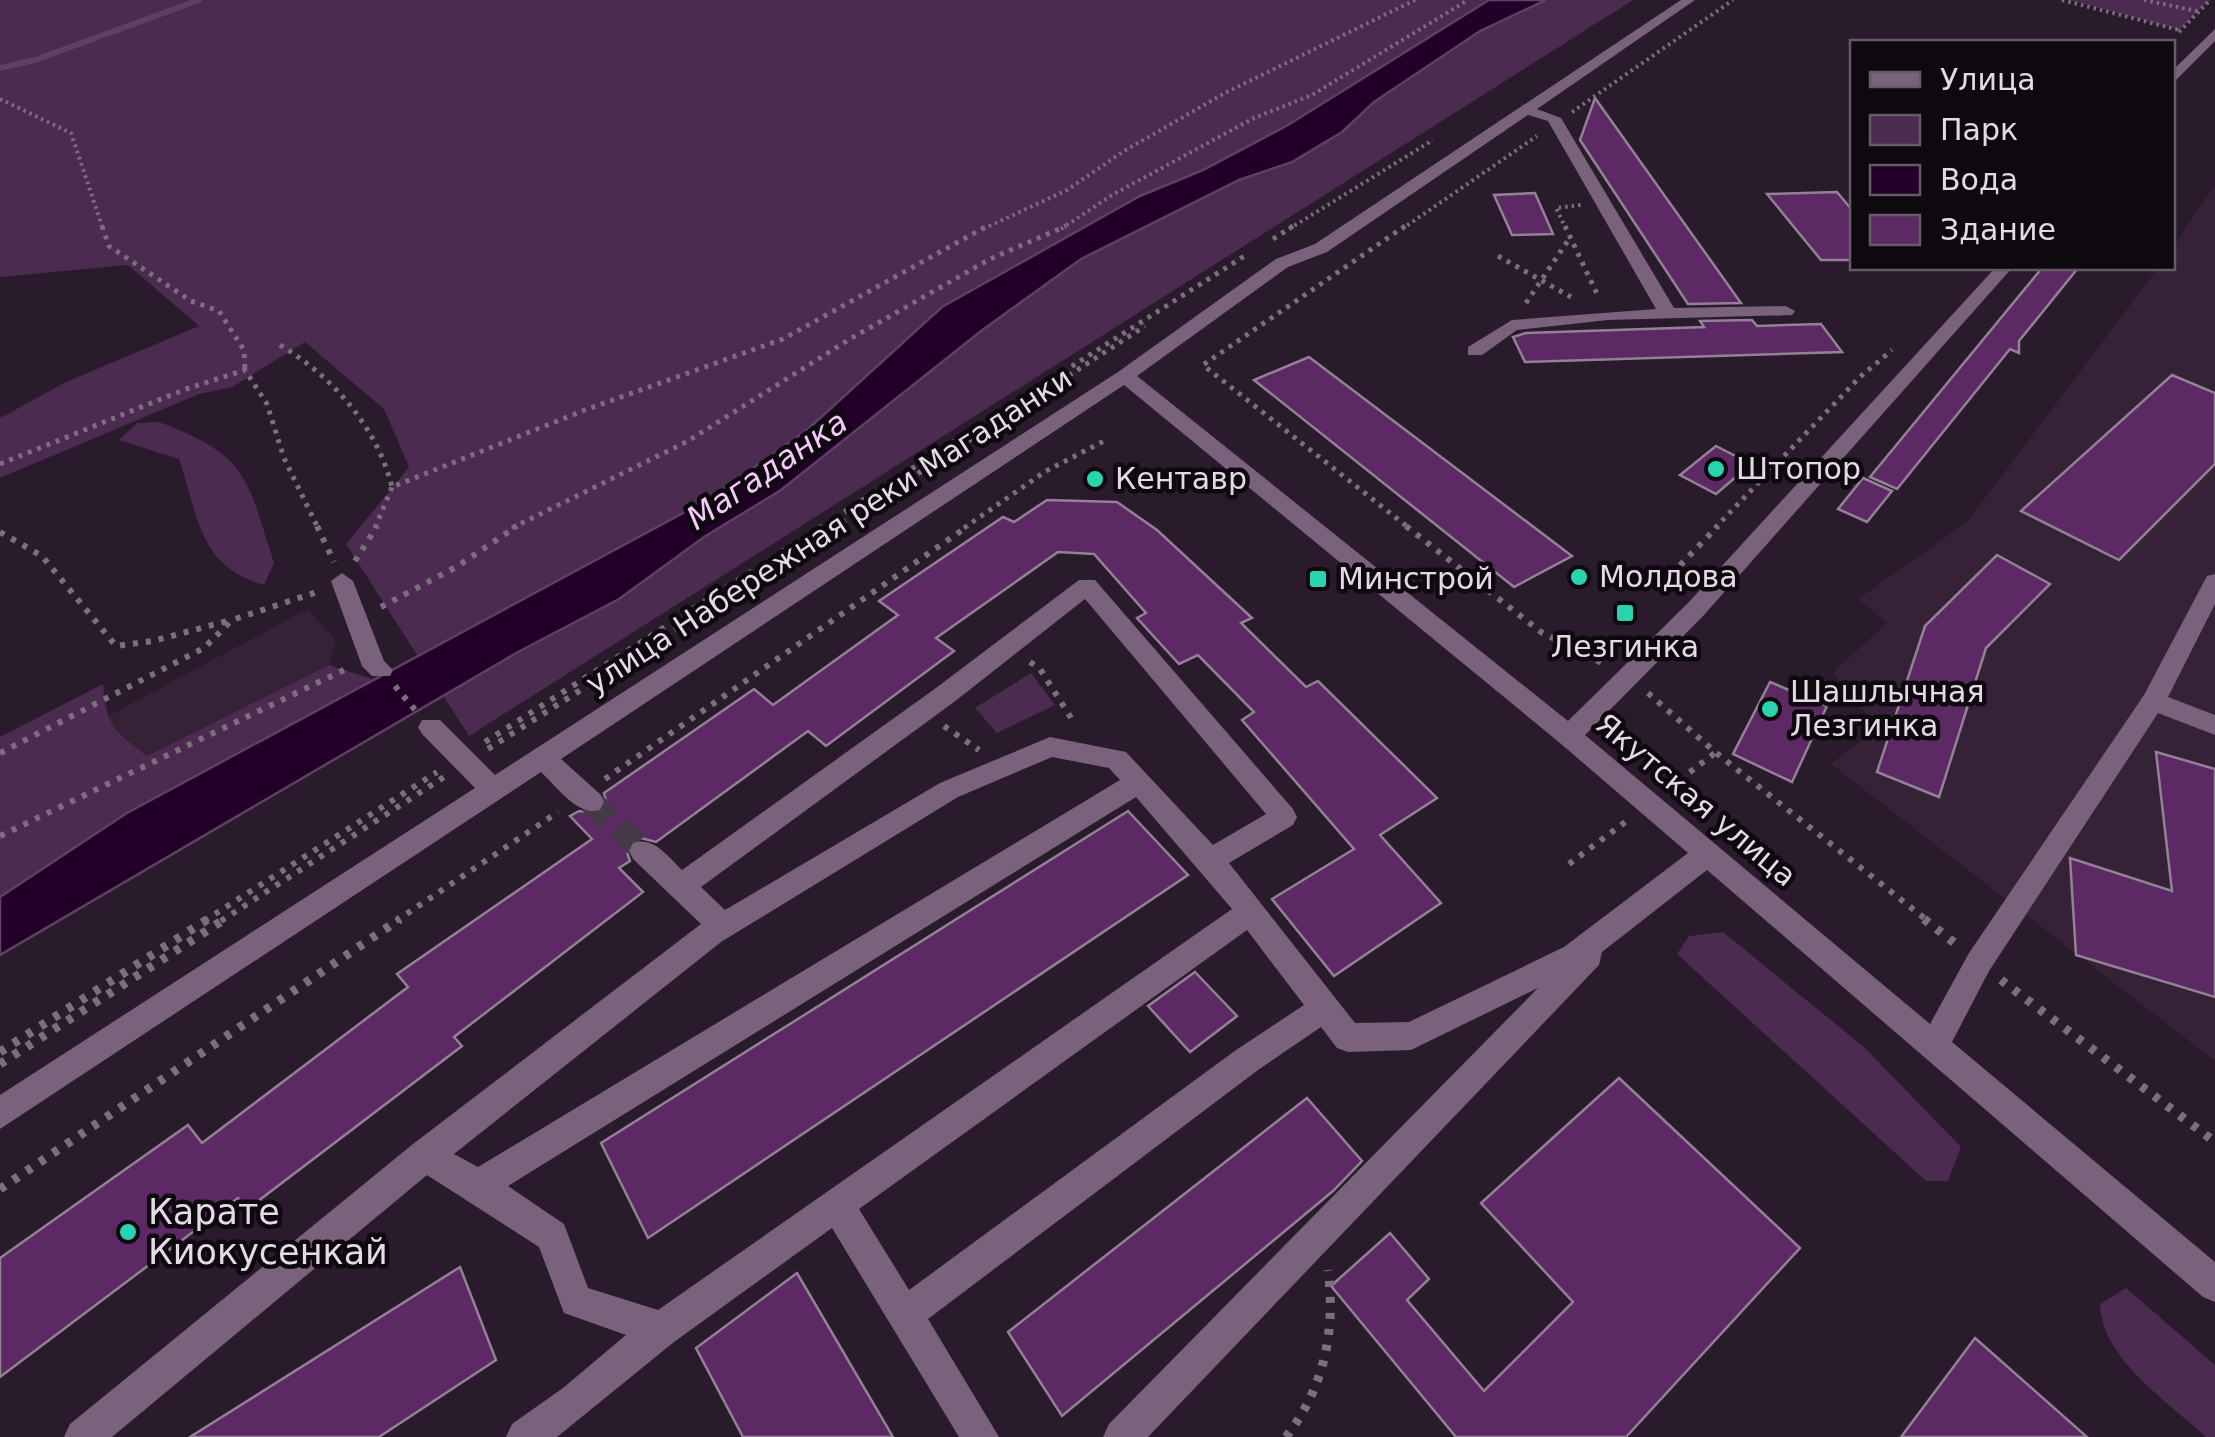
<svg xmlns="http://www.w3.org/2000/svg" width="2215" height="1437" font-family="'DejaVu Sans',sans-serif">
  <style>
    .built { fill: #352237 }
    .green { fill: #4b2b50 }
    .water { fill: #220028; stroke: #5c4161; stroke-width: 2.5 }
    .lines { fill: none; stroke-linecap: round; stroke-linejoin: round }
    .stream { stroke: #5c4161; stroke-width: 6 }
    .building { fill: #5c2964; stroke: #938195; stroke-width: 2.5 }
    .minor-tunnel { stroke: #453847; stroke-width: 25; stroke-dasharray: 25 12; stroke-linecap: butt }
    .path-far3 { stroke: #7b6f7d; stroke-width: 4; stroke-dasharray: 2.5 4; stroke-linecap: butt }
    .path-far2 { stroke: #7b6f7d; stroke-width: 5; stroke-dasharray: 4 6; stroke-linecap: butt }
    .path-far1 { stroke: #7b6f7d; stroke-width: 6; stroke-dasharray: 5 8; stroke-linecap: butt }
    .path { stroke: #7b6f7d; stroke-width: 9; stroke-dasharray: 6 10; stroke-linecap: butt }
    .minor { fill: #7a627d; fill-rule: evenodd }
    .poi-dot { fill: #26d5ae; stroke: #0e080f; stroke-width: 4 }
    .labels { text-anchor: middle; stroke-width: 9; stroke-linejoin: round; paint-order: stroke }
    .poi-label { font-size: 30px; fill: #e4dae5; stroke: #0e080f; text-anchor: start }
    .street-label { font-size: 30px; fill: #e4dae5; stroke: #0e080f }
    .water-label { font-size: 32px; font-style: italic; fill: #f6c8fc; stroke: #0e080f }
    .near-poi-label { font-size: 35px; fill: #e4dae5; stroke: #0e080f; text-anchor: start }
  </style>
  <rect width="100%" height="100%" fill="#291b2b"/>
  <g class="built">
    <polygon points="2215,185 2215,1061 1831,764 1877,728 1833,672 1887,623 1858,599 1967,522 2158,268 2172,268 2173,246"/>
    <polygon points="308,609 336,641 329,665 147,756 119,734 106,717"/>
  </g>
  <g class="green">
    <polygon points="0,0 1633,0 469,736 346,544 409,467 384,409 305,342 232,387 199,394 0,478 0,418 66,382 199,326 128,265 0,277"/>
    <polygon points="2070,0 2210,0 2179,30"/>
    <path d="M159,422C249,456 246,476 274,563L264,585C198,567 198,514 179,459L119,440L137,423Z"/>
    <path d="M329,665L375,680L128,813L0,897V737L103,684C107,728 113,729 147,756Z"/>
    <polygon points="1031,673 1055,705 997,733 975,708"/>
    <polygon points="1723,932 1865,1048 1961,1147 1948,1181 1926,1181 1677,954 1689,936"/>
    <path d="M2126,1288L2215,1365V1437H2206C2168,1401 2102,1360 2100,1304Z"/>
  </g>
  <polygon class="water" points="1489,0 1546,0 1480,31 1374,102 1342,132 1292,162 1239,180 1081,259 981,331 781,490 704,537 619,599 518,652 0,955 0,897 127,813 709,499 807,430 942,307 1140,196 1203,170 1288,125"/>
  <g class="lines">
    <polyline class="stream" points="0,68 35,60 199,0"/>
  </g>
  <g class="building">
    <polygon points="1595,98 1741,303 1688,304 1580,140"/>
    <polygon points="1837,192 1852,210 1852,260 1821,260 1767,194"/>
    <polygon points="1535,193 1553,234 1512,235 1494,195"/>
    <polygon points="2042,268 2078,268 2019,341 2019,353 2010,349 1897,489 1870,477"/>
    <polygon points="1752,320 1757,326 1821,324 1842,352 1525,362 1513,337 1526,333 1704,327 1700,321"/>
    <polygon points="1309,357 1572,556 1514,587 1254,380"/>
    <polygon points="2172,375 2215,393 2215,464 2119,560 2021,511"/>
    <polygon points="1716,446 1751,464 1716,494 1680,475"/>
    <polygon points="1863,478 1892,491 1867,522 1838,509"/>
    <polygon points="1047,500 1117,502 1157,530 1252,618 1241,623 1306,687 1318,681 1437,798 1380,835 1441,903 1334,976 1272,899 1354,849 1242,720 1254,712 1198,655 1179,664 1137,618 1146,613 1094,554 1058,552 936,638 954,651 826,746 808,731 656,842 641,838 630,841 626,849 630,861 619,868 643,892 454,1037 462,1046 245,1211 238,1198 0,1377 0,1258 188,1125 202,1143 408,987 397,974 592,839 570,816 579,811 600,814 607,804 604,793 754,689 773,705 898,615 879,601 1003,517 1014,522"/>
    <polygon points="1997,555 2050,584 1986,648 1939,797 1877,772 1925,626"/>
    <polygon points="1770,682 1827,706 1792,782 1733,754"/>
    <polygon points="2156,752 2215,769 2215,997 2076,955 2070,858 2172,891"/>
    <polygon points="1128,811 1188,875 648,1238 601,1143"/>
    <polygon points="1195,972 1237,1016 1190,1052 1148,1006"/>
    <polygon points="1619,1078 1800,1248 1626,1437 1456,1437 1331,1286 1390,1233 1429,1279 1407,1300 1484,1391 1573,1302 1481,1203"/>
    <polygon points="1307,1098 1362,1161 1333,1191 1062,1416 1008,1332"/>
    <polygon points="460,1267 496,1360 379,1437 190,1437"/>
    <polygon points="797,1273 893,1437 743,1437 696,1348"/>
    <polygon points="1975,1338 2087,1437 1901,1437"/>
  </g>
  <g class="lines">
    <polyline class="minor-tunnel" points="591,802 643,851"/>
    <g class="path-far3">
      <polyline points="2062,0 2179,30"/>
      <polyline points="2144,0 2197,11"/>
      <polyline points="2179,32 2210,0"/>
      <polyline points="0,99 71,133 103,229"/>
      <polyline points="1572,112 1733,0"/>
      <polyline points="983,229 1067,190 1124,151 1225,93 1415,0"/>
      <polyline points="1061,229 1112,195 1254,118 1312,95 1468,0"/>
      <polyline points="1289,229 1433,140"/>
      <polyline points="1402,229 1537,136"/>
      <polyline points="1566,229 1556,208 1581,205"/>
    </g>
    <g class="path-far2">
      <polyline points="102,226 109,246 191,301 219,311 244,350 245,370"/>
      <polyline points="1405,226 1203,365 1409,528"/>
      <polyline points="1565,226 1598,296"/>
      <polyline points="1273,239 1293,226"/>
      <polyline points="1498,256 1571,297"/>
      <polyline points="1526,303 1569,239"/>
      <path d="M280,345C333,377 377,427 392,487L585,410L783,339L987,226"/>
      <polyline points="0,464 186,389 245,370 267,404 284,458 318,528"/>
      <polyline points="375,528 392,487"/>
      <polyline points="512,528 688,441 850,339 990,259 1066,226"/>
      <polyline points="819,528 1246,255"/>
      <polyline points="834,528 1145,326"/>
      <polyline points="964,528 1046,471 1104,441"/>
      <polyline points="1715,528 1860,377 1892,350"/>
    </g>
    <g class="path-far1">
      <polyline points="317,526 334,562"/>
      <polyline points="1406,526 1541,632 1604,664"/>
      <polyline points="0,532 42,556 116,646 153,641 231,620"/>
      <polyline points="355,561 377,526"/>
      <polyline points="1662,584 1718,526"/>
      <polyline points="381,607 458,566 517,526"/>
      <polyline points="1030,662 1040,669 1075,724"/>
      <polyline points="395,686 416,711"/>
      <polyline points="1648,693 1715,752 1928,921"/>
      <polyline points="944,726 979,750"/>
      <polyline points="485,742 823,526"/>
      <polyline points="488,749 838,526"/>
      <polyline points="0,753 204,648 232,620 317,592"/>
      <polyline points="605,779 968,526"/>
      <polyline points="1669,788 1715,753"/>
      <polyline points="0,836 348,668"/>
      <polyline points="1569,864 1628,820"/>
      <polyline points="204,921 437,772"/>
      <polyline points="221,921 444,777"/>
      <polyline points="396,921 558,812"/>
    </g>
    <g class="path">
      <polyline points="1924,919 1956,944"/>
      <polyline points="2001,980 2215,1142"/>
      <polyline points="0,1052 208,919"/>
      <polyline points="0,1064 225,919"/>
      <polyline points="0,1189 400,919"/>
      <path d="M1286,1437C1324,1388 1336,1331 1328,1270"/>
    </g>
    <g class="minor">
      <path d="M1681,0H1695L1537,109L1561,118L1674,308L1786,306L1795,311L1792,315L1608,320L1517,330L1482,355H1468V347L1512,320L1656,309L1548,121L1528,115L1327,252L1288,267L1137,376L1568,721L1688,603L1995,268H2012L1704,615L1585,735L1930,1024L1969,953L2144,695L2207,576L2215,574V604L2168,697L2215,715V735L2158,713L1989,971L1952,1042L2215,1262V1302L2203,1297L1707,870L1602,952L1599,965L1148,1437H1103L1109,1424L1538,988L1411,1050L1348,1052L1337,1048L1321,1027L1258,1070L928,1319L999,1437H959L832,1228L674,1342L557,1437H506L512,1424L563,1388L626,1335L564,1313L539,1247L427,1175L112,1437H64L70,1424L413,1144L701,924L633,859L629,851L633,843C654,836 668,857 682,870L936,688L1079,580H1095L1293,809L1297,817L1293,825L1229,863L1355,1023L1409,1022L1564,947L1688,853L1560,743L1124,385L561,759L600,794L604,802L600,810C578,817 557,787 541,772L0,1129V1095L475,788L422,734L418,727L422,720H440L495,775L1118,372L1276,259L1315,244ZM1085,599L1266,814L1213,845L1126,752L1050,737L940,783L725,910L701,887L954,702ZM1052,757L1109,768L1120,780L478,1167L454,1154L721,942L958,797ZM1136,797L1232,909L658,1310L588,1288L564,1224L508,1186ZM1247,930L1304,1005L1236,1050L909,1290L859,1209Z"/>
      <polygon points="2215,29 2215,41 2172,84 2172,71"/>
      <polygon points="342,573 353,581 384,661 393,670 390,676 372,676 362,666 331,581"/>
    </g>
  </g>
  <g class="poi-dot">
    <circle cx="1716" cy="469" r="10"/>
    <circle cx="1095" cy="479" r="10"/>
    <circle cx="1579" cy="577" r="10"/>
    <rect x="1308" y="569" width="20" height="20" rx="5"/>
    <rect x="1615" y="603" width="20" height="20" rx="5"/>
    <circle cx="1770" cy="709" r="10"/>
    <circle cx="128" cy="1232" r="10"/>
  </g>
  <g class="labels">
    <g class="poi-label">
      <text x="1736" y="479">Штопор</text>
      <text x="1115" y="489">Кентавр</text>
      <text x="1599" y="587">Молдова</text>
      <text x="1338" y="589">Минстрой</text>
      <text x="1625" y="657" text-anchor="middle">Лезгинка</text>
      <text x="1790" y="702">Шашлычная<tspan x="1790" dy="34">Лезгинка</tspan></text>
    </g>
    <g class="street-label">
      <text transform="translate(829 531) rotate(-33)" y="10">улица Набережная реки Магаданки</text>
      <text transform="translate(1696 800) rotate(40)" y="10">Якутская улица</text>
    </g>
    <g class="water-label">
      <text transform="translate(767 470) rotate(-34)" y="11">Магаданка</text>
    </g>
    <g class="near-poi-label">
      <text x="148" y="1224">Карате<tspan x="148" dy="40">Киокусенкай</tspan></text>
    </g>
  </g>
  <rect x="1850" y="40" width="325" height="230" fill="#0e080f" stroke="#645c65" stroke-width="2.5"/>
  <rect x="1870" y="72" width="50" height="15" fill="#7a627d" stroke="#645c65" stroke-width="2.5"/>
  <text x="1940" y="90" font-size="30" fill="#e4dae5">Улица</text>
  <rect x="1870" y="115" width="50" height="30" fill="#4b2b50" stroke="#645c65" stroke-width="2.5"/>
  <text x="1940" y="140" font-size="30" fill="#e4dae5">Парк</text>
  <rect x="1870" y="165" width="50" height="30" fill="#220028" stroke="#645c65" stroke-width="2.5"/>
  <text x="1940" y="190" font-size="30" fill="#e4dae5">Вода</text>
  <rect x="1870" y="215" width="50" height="30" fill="#5c2964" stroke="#645c65" stroke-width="2.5"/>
  <text x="1940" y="240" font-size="30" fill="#e4dae5">Здание</text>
</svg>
